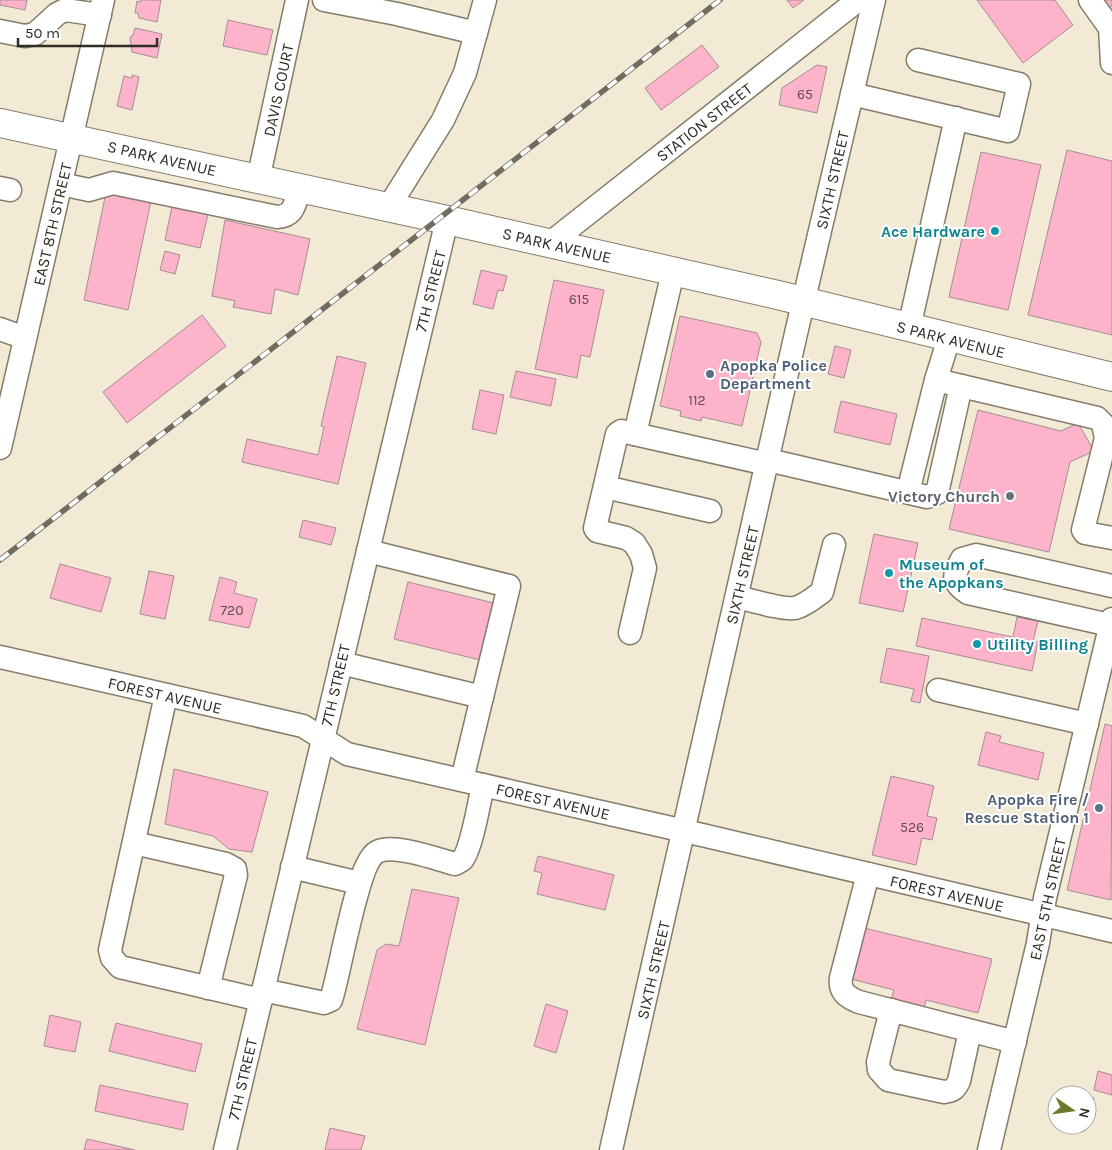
<svg xmlns="http://www.w3.org/2000/svg" width="1112" height="1150" font-family="Karla,sans-serif">
  <style>
    .building { fill: #fdb4ca; stroke: #a48d93 }
    .lines { fill: none; stroke-linecap: round; stroke-linejoin: round }
    .minor-casing { stroke: #847c69; stroke-width: 25 }
    .major-casing { stroke: #847c69; stroke-width: 30 }
    .minor { stroke: #fff; stroke-width: 22 }
    .major { stroke: #fff; stroke-width: 28 }
    .rail-casing { stroke: #706c5f; stroke-width: 5.5 }
    .rail { stroke: #fff; stroke-width: 4; stroke-dasharray: 11; stroke-linecap: butt }
    .culture-dot { fill: #0f9aa8; stroke: #fff; stroke-width: 2 }
    .service-dot { fill: #5c6f8a; stroke: #fff; stroke-width: 2 }
    .worship-dot { fill: #6b7280; stroke: #fff; stroke-width: 2 }
    .labels { text-anchor: middle; stroke-width: 4; stroke-linejoin: round; paint-order: stroke }
    .number-label { font-size: 14px; fill: #624e4e }
    .street-label { font-size: 16px; fill: #2f2c24; stroke: #fff }
    .culture-label { font-size: 16px; font-weight: bold; fill: #0d838f; stroke: #fff; text-anchor: start }
    .service-label { font-size: 16px; font-weight: bold; fill: #4e5e75; stroke: #fff; text-anchor: start }
    .worship-label { font-size: 16px; font-weight: bold; fill: #5b616d; stroke: #fff; text-anchor: end }
  </style>
  <rect width="100%" height="100%" fill="#f2ead5"/>
  <g class="building">
    <polygon points="0,0 27,0 25,10 0,5"/>
    <polygon points="141,0 161,0 157,22 139,18 138,13 135,13 137,1 141,2"/>
    <polygon points="787,0 804,0 793,8"/>
    <polygon points="977,0 1055,0 1073,25 1023,63"/>
    <polygon points="1104,0 1112,0 1112,6 1109,8"/>
    <polygon points="228,20 273,30 267,55 223,46"/>
    <polygon points="135,28 162,34 157,58 132,52 130,37 133,35"/>
    <polygon points="702,45 719,67 661,110 645,88"/>
    <polygon points="817,65 827,67 817,113 779,105 782,88"/>
    <polygon points="132,75 139,77 132,110 117,106 124,76 132,78"/>
    <polygon points="1067,150 1112,161 1112,335 1028,315"/>
    <polygon points="981,152 1041,165 1008,310 949,297"/>
    <polygon points="106,192 151,201 128,310 84,300"/>
    <polygon points="172,206 208,214 200,248 165,240"/>
    <polygon points="225,220 310,239 298,295 275,289 271,314 233,307 235,301 212,296"/>
    <polygon points="165,251 180,255 175,274 160,270"/>
    <polygon points="481,270 507,276 503,291 498,290 493,309 473,304"/>
    <polygon points="554,280 604,290 590,357 581,355 577,378 535,369"/>
    <polygon points="202,315 226,346 127,423 103,392"/>
    <polygon points="680,316 757,333 761,342 742,426 702,417 701,421 680,416 681,411 660,406"/>
    <polygon points="835,346 851,350 844,378 828,374"/>
    <polygon points="337,356 366,363 338,484 242,462 247,439 318,455 324,427 321,426"/>
    <polygon points="516,371 556,379 551,406 510,397"/>
    <polygon points="480,390 504,395 496,434 472,429"/>
    <polygon points="841,401 897,414 890,445 834,432"/>
    <polygon points="978,410 1061,431 1078,423 1094,451 1070,462 1049,552 949,529"/>
    <polygon points="303,520 336,528 331,545 299,537"/>
    <polygon points="874,534 918,543 903,612 859,603"/>
    <polygon points="60,564 111,578 101,612 50,598"/>
    <polygon points="149,571 174,576 165,619 140,614"/>
    <polygon points="220,577 237,582 234,593 257,599 249,628 209,620"/>
    <polygon points="408,582 494,603 480,660 394,639"/>
    <polygon points="1017,617 1038,621 1033,641 1038,642 1032,671 916,646 922,618 1013,637"/>
    <polygon points="887,648 929,656 920,703 911,701 914,689 880,682"/>
    <polygon points="1105,724 1112,726 1111,900 1067,890"/>
    <polygon points="986,732 1001,736 999,742 1044,753 1038,780 978,765"/>
    <polygon points="174,769 268,792 252,852 229,849 213,836 165,824"/>
    <polygon points="891,776 934,786 927,816 937,818 932,840 922,838 916,865 872,855"/>
    <polygon points="538,856 614,875 605,910 537,894 542,873 534,871"/>
    <polygon points="412,889 459,898 425,1045 357,1029 377,950 386,944 399,946"/>
    <polygon points="860,927 992,959 978,1013 926,1000 923,1011 890,1003 894,990 847,978"/>
    <polygon points="546,1004 568,1011 556,1053 534,1046"/>
    <polygon points="50,1015 81,1022 75,1052 44,1046"/>
    <polygon points="116,1023 202,1044 195,1072 109,1051"/>
    <polygon points="1098,1071 1112,1075 1112,1095 1094,1090"/>
    <polygon points="100,1085 188,1104 183,1130 95,1111"/>
    <polygon points="1062,1090 1081,1095 1060,1095"/>
    <polygon points="1087,1097 1094,1098 1087,1124"/>
    <polygon points="1063,1125 1087,1125 1085,1131"/>
    <polygon points="330,1128 365,1136 361,1150 325,1150"/>
    <polygon points="87,1139 135,1150 84,1150"/>
  </g>
  <g class="lines">
    <g class="minor-casing">
      <g id="minor">
        <polyline points="324,0 397,14 476,33"/>
        <polyline points="1090,0 1110,28 1112,27"/>
        <polyline points="1110,28 1112,63"/>
        <polyline points="0,31 25,36 35,34 57,14 65,10 100,15"/>
        <polyline points="852,94 1008,131 1019,84 918,60"/>
        <polyline points="258,180 297,0"/>
        <path d="M61,184L89,190L113,183L277,217C295,216 294,204 300,189"/>
        <polyline points="0,188 10,190"/>
        <polyline points="388,208 443,120 465,73 485,0"/>
        <polyline points="549,244 858,0"/>
        <polyline points="909,328 956,118"/>
        <polyline points="0,329 25,338"/>
        <polyline points="949,338 936,380 1097,418 1103,424 1106,438 1083,530 1085,533 1112,538"/>
        <polyline points="635,434 673,272"/>
        <polyline points="0,448 103,0"/>
        <polyline points="768,460 927,497 937,493 961,386"/>
        <polyline points="605,487 710,511"/>
        <polyline points="908,492 936,380"/>
        <polyline points="368,551 509,586 482,697"/>
        <path d="M737,597C750,600 783,610 795,608C804,606 814,598 822,592L834,545"/>
        <path d="M1110,625L968,593C951,582 953,576 962,559L976,555L1112,586"/>
        <polyline points="630,633 645,568 641,554 634,543 626,538 597,531 595,528 617,434 621,431 767,464"/>
        <polyline points="0,657 303,726 347,754 702,835 1112,931"/>
        <polyline points="341,663 482,697 462,780"/>
        <polyline points="938,690 1087,724"/>
        <polyline points="166,695 110,950 112,958 120,967 261,1000"/>
        <polyline points="134,843 226,864 235,869 236,875 208,988"/>
        <polyline points="292,867 359,883"/>
        <path d="M868,874L841,978C839,992 847,997 859,1002L1015,1042"/>
        <path d="M263,990L324,1003L331,1000C340,974 357,862 377,852C394,843 436,859 455,864C455,864 462,860 462,860C471,851 480,799 483,785"/>
        <path d="M891,1010L878,1062L879,1070L888,1080L944,1092C953,1091 955,1089 959,1081L970,1031"/>
        <polyline points="225,1150 447,220"/>
        <polyline points="611,1150 797,329 874,0"/>
        <polyline points="989,1150 1038,943 1045,898 1112,619"/>
      </g>
    </g>
    <g class="major-casing">
      <polyline id="major" points="0,123 447,220 782,296 1112,377"/>
    </g>
    <use href="#minor" class="minor"/>
    <use href="#major" class="major"/>
    <g class="rail-casing">
      <polyline id="rail" points="0,560 720,0"/>
    </g>
    <use href="#rail" class="rail"/>
  </g>
  <g class="culture-dot">
    <circle cx="995" cy="231" r="5"/>
    <circle cx="889" cy="573" r="5"/>
    <circle cx="977" cy="644" r="5"/>
  </g>
  <g class="service-dot">
    <circle cx="710" cy="374" r="5"/>
    <circle cx="1099" cy="808" r="5"/>
  </g>
  <circle class="worship-dot" cx="1010" cy="496" r="5"/>
  <g class="labels">
    <g class="number-label">
      <text x="805" y="99">65</text>
      <text x="579" y="304">615</text>
      <text x="697" y="405">112</text>
      <text x="232" y="615">720</text>
      <text x="912" y="832">526</text>
    </g>
    <g class="street-label">
      <text transform="translate(278 90) rotate(-78)" y="6">DAVIS COURT</text>
      <text transform="translate(704 122) rotate(-38)" y="6">STATION STREET</text>
      <text transform="translate(162 158) rotate(13)" y="6">S PARK AVENUE</text>
      <text transform="translate(832 180) rotate(-77)" y="6">SIXTH STREET</text>
      <text transform="translate(52 224) rotate(-77)" y="6">EAST 8TH STREET</text>
      <text transform="translate(557 245) rotate(13)" y="6">S PARK AVENUE</text>
      <text transform="translate(430 291) rotate(-76)" y="6">7TH STREET</text>
      <text transform="translate(951 339) rotate(14)" y="6">S PARK AVENUE</text>
      <text transform="translate(742 575) rotate(-77)" y="6">SIXTH STREET</text>
      <text transform="translate(335 685) rotate(-77)" y="6">7TH STREET</text>
      <text transform="translate(165 695) rotate(13)" y="6">FOREST AVENUE</text>
      <text transform="translate(553 801) rotate(13)" y="6">FOREST AVENUE</text>
      <text transform="translate(947 893) rotate(13)" y="6">FOREST AVENUE</text>
      <text transform="translate(1047 899) rotate(-78)" y="6">EAST 5TH STREET</text>
      <text transform="translate(653 970) rotate(-77)" y="6">SIXTH STREET</text>
      <text transform="translate(242 1079) rotate(-77)" y="6">7TH STREET</text>
    </g>
    <g class="culture-label">
      <text x="985" y="237" text-anchor="end">Ace Hardware</text>
      <text x="899" y="570">Museum of<tspan x="899" dy="18">the Apopkans</tspan></text>
      <text x="987" y="650">Utility Billing</text>
    </g>
    <g class="service-label">
      <text x="720" y="371">Apopka Police<tspan x="720" dy="18">Department</tspan></text>
      <text x="1089" y="805" text-anchor="end">Apopka Fire /<tspan x="1089" dy="18">Rescue Station 1</tspan></text>
    </g>
    <g class="worship-label">
      <text x="1000" y="502">Victory Church</text>
    </g>
  </g>
  <g transform="translate(1072 1110) rotate(103)"><circle r="24" fill="#ffffff" stroke="#acaba7"/>
  <path d="M0-4L9 19L0 12L-9 19Z" fill="#6a7a28"/>
  <text y="-8" font-size="14" font-weight="bold" text-anchor="middle" fill="#2f2c24">N</text>
  </g>
  <path d="M18 38v8h139v-8" fill="none" stroke="#2f2c24" stroke-width="2.5"/>
  <text x="25" y="38" font-size="15" fill="#2f2c24" stroke="#ffffff" stroke-width="4" paint-order="stroke">50 m</text>
</svg>
